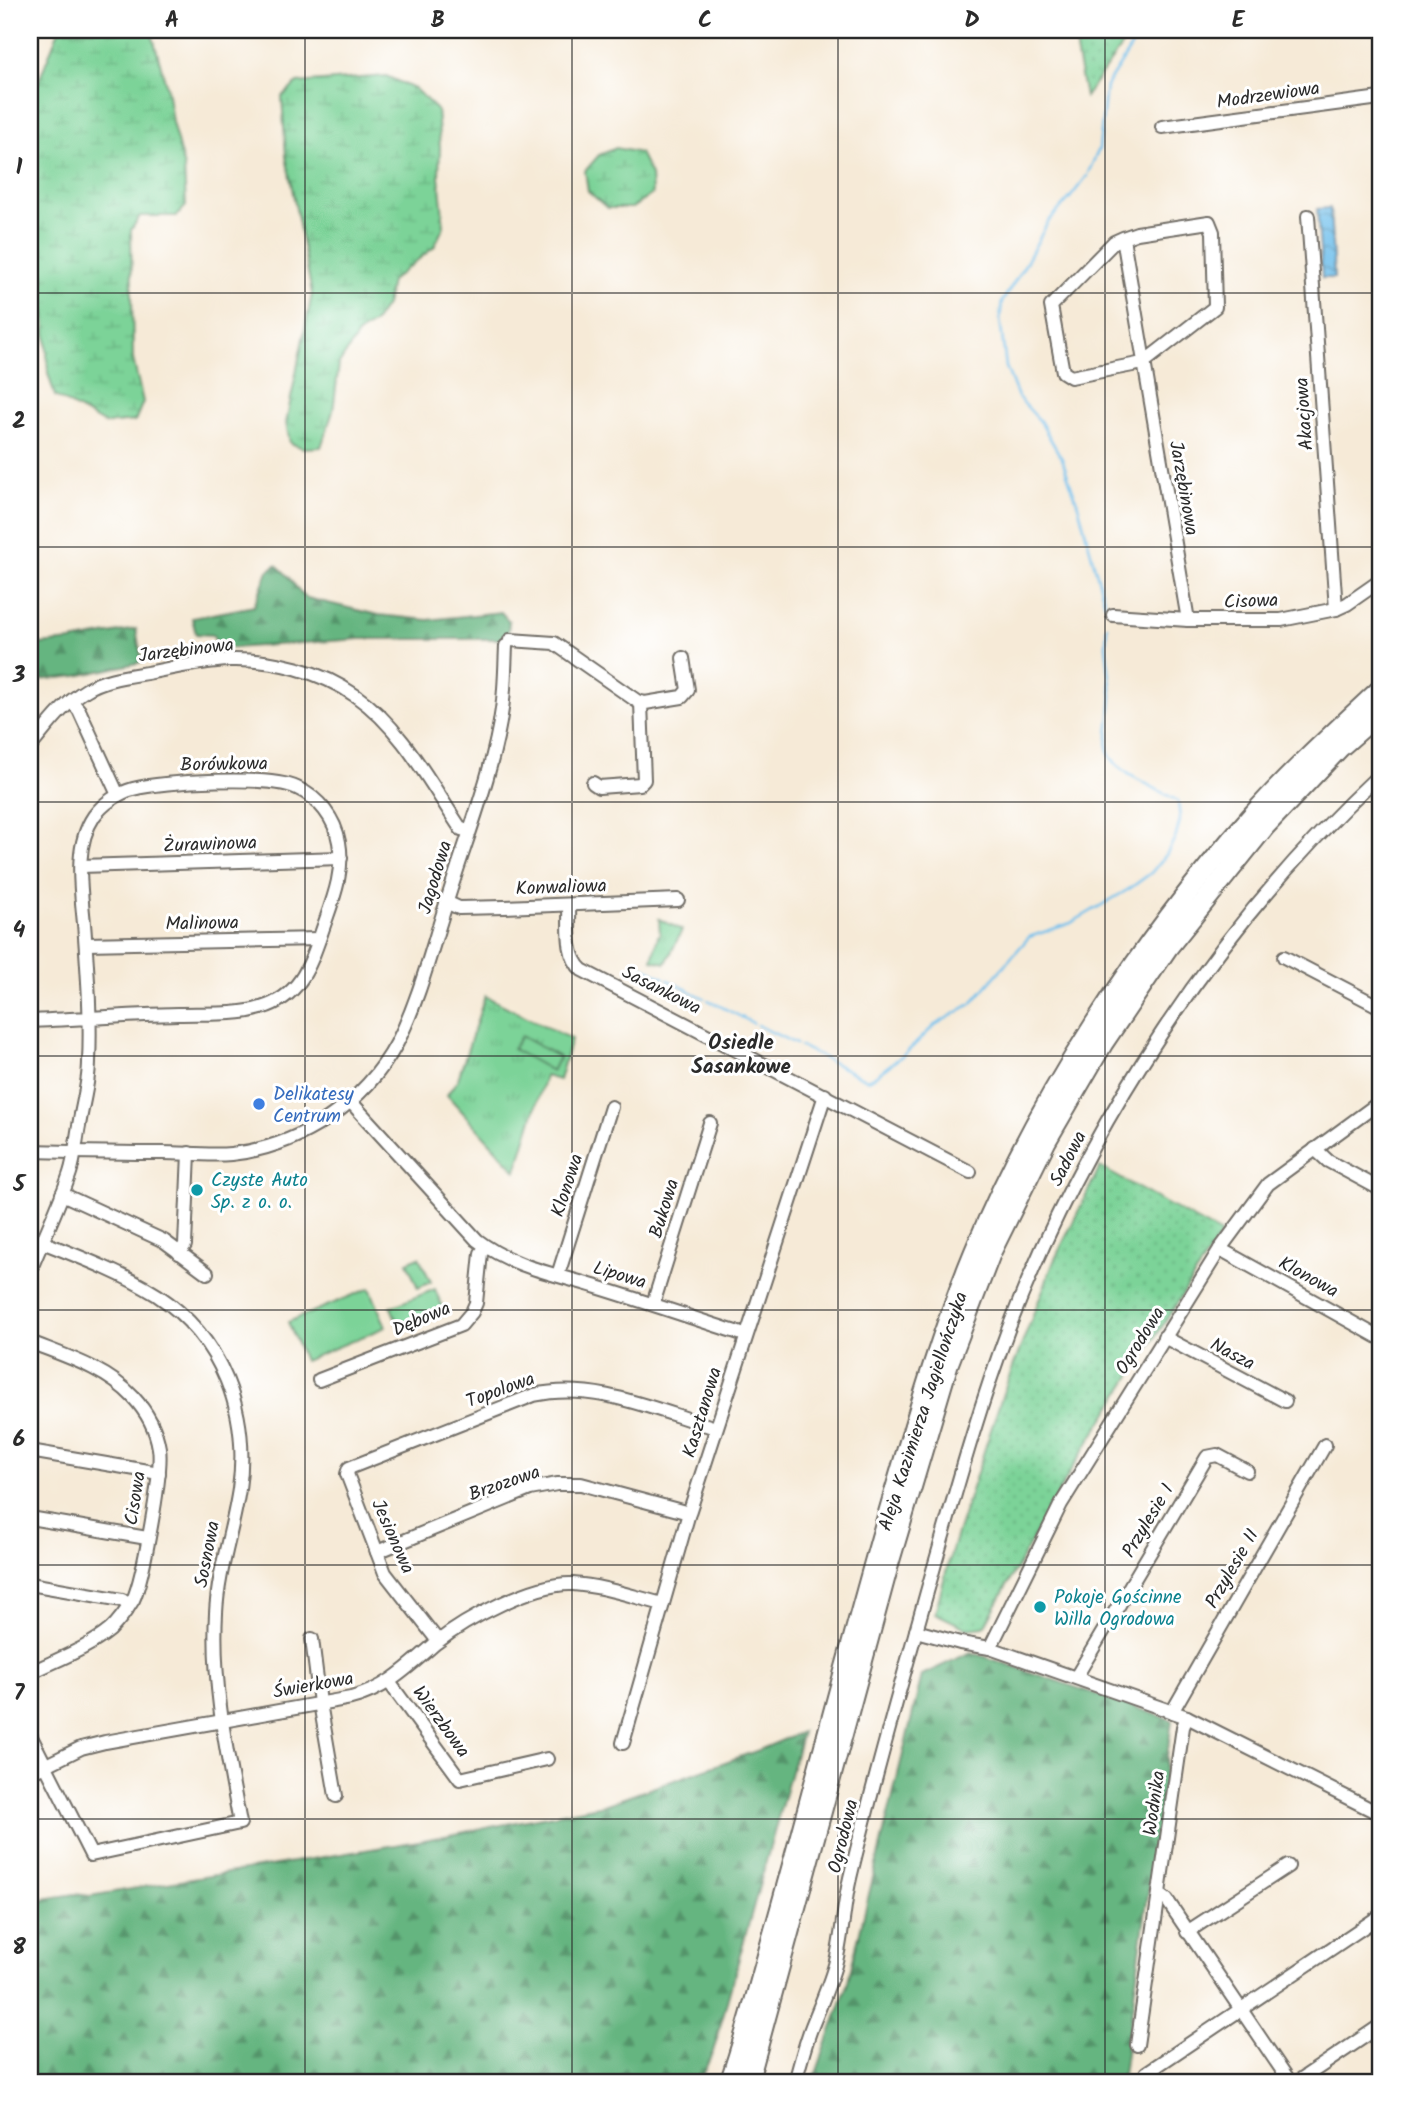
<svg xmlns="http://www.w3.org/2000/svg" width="1410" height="2112" font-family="Kalam,sans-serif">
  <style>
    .grass { fill: url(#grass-dots); stroke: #547f62; stroke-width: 2 }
    .forest { fill: url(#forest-firs); stroke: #487056; stroke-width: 2 }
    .wetland { fill: url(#wetland-marsh); stroke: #547f62; stroke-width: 2 }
    .park { fill: url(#park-tufts); stroke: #547f62; stroke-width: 2 }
    .pitch { fill: #7cd398; stroke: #547f62; stroke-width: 2 }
    .water { fill: url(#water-waves); stroke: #4e768c; stroke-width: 2 }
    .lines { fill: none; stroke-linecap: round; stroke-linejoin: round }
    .stream { stroke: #71c0ec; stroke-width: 2.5 }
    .minor-casing { stroke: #726e67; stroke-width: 16 }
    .highway-casing { stroke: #726e67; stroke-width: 23 }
    .minor { stroke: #fff; stroke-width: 12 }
    .highway { stroke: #fff; stroke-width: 19 }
    .grid { fill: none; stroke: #2b2b2b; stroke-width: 2; stroke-opacity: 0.55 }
    .shop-dot { fill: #3f7fe0; stroke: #fff; stroke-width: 2.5 }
    .culture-dot { fill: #0f9aa8; stroke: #fff; stroke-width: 2.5 }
    .labels { text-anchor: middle; stroke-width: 6; stroke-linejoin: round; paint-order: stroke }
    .street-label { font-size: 19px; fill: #2b2b2b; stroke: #fff }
    .shop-label { font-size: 19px; fill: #366cbe; stroke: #fff; text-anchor: start }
    .culture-label { font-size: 19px; fill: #0d838f; stroke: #fff; text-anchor: start }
    .neighbourhood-label { font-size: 21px; font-weight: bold; fill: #2b2b2b; stroke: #fff }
    .neatline { fill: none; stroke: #2b2b2b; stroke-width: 2.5 }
    .grid-label { font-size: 23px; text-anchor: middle; font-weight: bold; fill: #2b2b2b }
  </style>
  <defs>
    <pattern id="grass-dots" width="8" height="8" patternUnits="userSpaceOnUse" patternTransform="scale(1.75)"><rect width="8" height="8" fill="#7cd398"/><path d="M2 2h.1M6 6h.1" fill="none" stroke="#6bb583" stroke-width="1.8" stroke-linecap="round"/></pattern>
    <pattern id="forest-firs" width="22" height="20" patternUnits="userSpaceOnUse" patternTransform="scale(1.75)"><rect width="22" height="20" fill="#65b580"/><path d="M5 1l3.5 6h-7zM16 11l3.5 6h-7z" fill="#539369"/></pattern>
    <pattern id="wetland-marsh" width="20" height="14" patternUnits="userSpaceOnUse" patternTransform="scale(1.75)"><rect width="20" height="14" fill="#7cd398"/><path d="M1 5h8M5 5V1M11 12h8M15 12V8" fill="none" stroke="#6bb583"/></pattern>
    <pattern id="park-tufts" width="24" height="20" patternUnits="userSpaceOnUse" patternTransform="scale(1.75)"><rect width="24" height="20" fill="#7cd398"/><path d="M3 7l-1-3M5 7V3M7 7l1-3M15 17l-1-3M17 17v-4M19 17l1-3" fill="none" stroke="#6bb583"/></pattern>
    <pattern id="water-waves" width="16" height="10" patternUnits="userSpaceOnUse" patternTransform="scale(1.75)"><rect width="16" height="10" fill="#71c0ec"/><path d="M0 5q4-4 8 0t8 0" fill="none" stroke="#5d9cbf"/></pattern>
  </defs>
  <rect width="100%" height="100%" fill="#fff"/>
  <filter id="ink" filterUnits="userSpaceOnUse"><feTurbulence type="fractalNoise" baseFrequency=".0143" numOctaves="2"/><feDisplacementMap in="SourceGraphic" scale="14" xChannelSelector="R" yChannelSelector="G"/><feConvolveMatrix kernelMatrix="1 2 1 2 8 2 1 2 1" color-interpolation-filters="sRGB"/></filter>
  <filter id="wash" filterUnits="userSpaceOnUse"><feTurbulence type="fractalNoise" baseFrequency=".00686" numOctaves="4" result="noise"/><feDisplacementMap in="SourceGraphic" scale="28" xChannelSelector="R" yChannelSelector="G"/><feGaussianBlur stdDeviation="1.57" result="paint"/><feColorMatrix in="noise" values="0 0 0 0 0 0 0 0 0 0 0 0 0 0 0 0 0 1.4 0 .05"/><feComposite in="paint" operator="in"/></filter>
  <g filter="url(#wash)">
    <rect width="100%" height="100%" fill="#f6ead7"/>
    <g class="grass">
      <polygon points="1075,30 1133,30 1085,97 1076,50"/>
      <polygon points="1100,1167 1221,1234 1071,1470 984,1627 968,1629 935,1613 953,1546 1003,1393 1054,1261"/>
    </g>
    <g class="forest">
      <path d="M276,565C292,576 292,587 307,598L378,615L428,620L501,612L509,621L508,632L502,639H360L218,649L213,635L196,634L192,618L254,606L268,571Z"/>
      <polygon points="136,629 142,662 77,676 30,681 30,645 71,641"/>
      <polygon points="971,1652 1172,1720 1122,2082 813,2082 846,1989 922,1675"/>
      <polygon points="802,1732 713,2052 699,2082 30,2082 30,1901 75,1894 90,1896 419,1841 604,1805 759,1750"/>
    </g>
    <g class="wetland">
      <polygon points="59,30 151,30 167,88 172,122 184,168 186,206 177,216 140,216 131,230 133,359 143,402 135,421 105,424 55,396 48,373 42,253 30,215 30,103"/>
      <polygon points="386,76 415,89 437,110 440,148 439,176 444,226 434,247 391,281 386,305 374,323 359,333 339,364 333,411 321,447 303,448 290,443 286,423 312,294 286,156 282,97 297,83"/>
      <polygon points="616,148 640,153 651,175 652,194 632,208 607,208 588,191 585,171 599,155"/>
    </g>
    <g class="park">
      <polygon points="659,919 682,930 666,963 652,960 658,936 660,935"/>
      <polygon points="485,996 571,1039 559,1080 545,1076 516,1171 447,1095 458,1079"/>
    </g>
    <g class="pitch">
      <polygon points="521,1036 559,1057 552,1071 513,1049"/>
      <polygon points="419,1257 431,1282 418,1288 407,1262"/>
      <polygon points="370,1288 386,1327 304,1361 288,1322"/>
      <polygon points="435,1289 445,1314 401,1332 391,1307"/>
    </g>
    <polygon class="water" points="1330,208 1334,278 1322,278 1317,209"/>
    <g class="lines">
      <g class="stream">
        <polyline points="1088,173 1099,149 1106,86 1142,30"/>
        <polyline points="1087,176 1069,199 1048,222 1026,263 1002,302 1000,319 1006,367 1018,397 1040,421 1062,459 1078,505 1105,604"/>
        <polyline points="640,965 664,978"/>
        <polyline points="668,980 704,998"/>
        <polyline points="708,1000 753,1023"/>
        <polyline points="757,1025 796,1044"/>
        <polyline points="800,1046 867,1080 874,1077 907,1052 935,1025 971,1004 1029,937 1071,923 1129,889 1151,873 1166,855 1176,836 1180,820 1178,801 1130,775 1117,765 1110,756 1107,747 1112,696 1106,646 1107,626"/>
      </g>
    </g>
  </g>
  <g filter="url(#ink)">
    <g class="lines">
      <g class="minor-casing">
        <g id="minor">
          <polyline points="1162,127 1380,98"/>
          <polyline points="1308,216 1336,609"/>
          <polyline points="1123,238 1114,242 1051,306 1063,372 1071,377 1143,363 1215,307 1213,232 1209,222 1137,233 1123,238 1188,620"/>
          <polyline points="1113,615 1188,620 1281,620 1336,609 1347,604 1380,581"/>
          <polyline points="510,640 554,643 637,701 645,703 682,697 688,690 683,658"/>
          <polyline points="71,701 79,710 118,795"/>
          <path d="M30,747C47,727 63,704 86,690C105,678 130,676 152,672C177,667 204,661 230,660C273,659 321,671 356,696C402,728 430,783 461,829L469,831"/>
          <polyline points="593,783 599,787 640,784 644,780 641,703"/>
          <polyline points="81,866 341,858"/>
          <polyline points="446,902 459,908 504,907 678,900"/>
          <path d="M569,905C570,925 565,955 582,970L970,1172"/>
          <polyline points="86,944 319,939"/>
          <polyline points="1284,957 1380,1007"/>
          <path d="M30,1021C79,1019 129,1015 178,1014C204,1013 235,1016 261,1008C299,997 309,968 321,934C331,904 345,874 339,842C335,819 319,798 297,788C270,775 163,781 133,789C118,793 103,804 94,816C71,850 83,898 85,937C88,978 91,1020 89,1062C89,1083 82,1105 79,1126C76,1141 75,1158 70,1173C59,1206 43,1239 30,1271"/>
          <path d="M350,1101L477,1240C512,1267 555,1274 597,1287C646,1302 696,1319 745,1335"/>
          <polyline points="1380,1102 1268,1184 1220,1249 1061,1504 990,1648 1187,1717 1380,1814"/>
          <polyline points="1315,1149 1328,1161 1380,1189"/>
          <path d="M30,1151C74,1152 118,1153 162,1153C185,1153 209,1156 231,1154C300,1147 365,1103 397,1043C420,998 432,946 448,898C466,839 494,770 502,709C505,688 505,667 506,646"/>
          <polyline points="62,1194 164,1241 207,1273"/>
          <polyline points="1220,1249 1380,1338"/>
          <polyline points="179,1253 185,1245 189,1153"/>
          <polyline points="558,1275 611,1107"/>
          <polyline points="653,1304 710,1123"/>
          <polyline points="1164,1337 1285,1401"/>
          <path d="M30,1342C65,1356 106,1368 133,1397C146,1411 156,1429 159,1448C163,1471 143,1579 133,1600C127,1610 118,1622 110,1630C87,1649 56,1660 30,1673"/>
          <polyline points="319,1380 461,1325 472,1312 476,1303 481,1253 486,1247"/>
          <polyline points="30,1451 159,1473"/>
          <polyline points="30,1518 147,1538"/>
          <polyline points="377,1552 530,1489 557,1484 581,1484 689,1513"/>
          <polyline points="30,1584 122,1600 129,1605"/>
          <polyline points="916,1631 960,1643 990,1648"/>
          <polyline points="312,1639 320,1703 336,1796"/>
          <path d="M438,1641L385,1573L347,1474L349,1468L534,1395C595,1381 658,1411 716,1428"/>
          <polyline points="1076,1677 1207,1457 1217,1455 1247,1471"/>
          <polyline points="389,1682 460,1779 547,1759"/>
          <polyline points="1172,1712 1325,1445"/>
          <path d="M30,1735L91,1855L240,1823C227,1753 212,1685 216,1613C218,1571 233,1530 239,1489C250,1413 222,1338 157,1295C122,1273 80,1257 42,1242"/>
          <polyline points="623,1743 689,1513 825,1095"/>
          <path d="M30,1773L81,1748L105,1742L351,1698C387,1689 409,1666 436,1643C466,1619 535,1582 573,1584C603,1586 634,1597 663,1604"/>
          <polyline points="1160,1895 1167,1900 1290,2082"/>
          <polyline points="1187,1932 1288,1866"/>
          <polyline points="1137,2045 1183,1727 1187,1717"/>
          <polyline points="1146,2073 1380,1916"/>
          <path d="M795,2082C800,2064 805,2044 812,2026C820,2006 829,1986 835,1965C843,1936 843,1907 850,1878C875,1774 905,1670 934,1567C957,1487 979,1407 1008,1330C1088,1122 1217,926 1380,774"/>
          <polyline points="1297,2082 1380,2026"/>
        </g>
      </g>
      <g class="highway-casing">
        <g id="highway">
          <path d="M730,2082C746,2035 759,1987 772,1939C815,1787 852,1635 897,1484C920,1406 943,1328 974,1253C1037,1099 1141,941 1251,817C1291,772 1336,731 1380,690"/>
          <polyline points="748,2082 890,1559 948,1364 991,1252 1046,1141 1103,1043 1168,947 1265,826 1340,747 1380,712"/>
        </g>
      </g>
      <use href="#minor" class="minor"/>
      <use href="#highway" class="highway"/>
    </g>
  </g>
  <path class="grid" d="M305,30V2082M572,30V2082M838,30V2082M1105,30V2082M30,293H1380M30,547H1380M30,802H1380M30,1056H1380M30,1310H1380M30,1565H1380M30,1819H1380"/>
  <circle class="shop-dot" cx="259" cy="1104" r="7"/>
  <g class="culture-dot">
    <circle cx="197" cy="1190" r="7"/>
    <circle cx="1040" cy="1607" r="7"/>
  </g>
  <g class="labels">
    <g class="street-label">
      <text transform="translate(1268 94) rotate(-8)" y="7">Modrzewiowa</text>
      <text transform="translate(1303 414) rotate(-94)" y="7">Akacjowa</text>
      <text transform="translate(1185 488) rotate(80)" y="7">Jarzębinowa</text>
      <text transform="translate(1251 600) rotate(-2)" y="7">Cisowa</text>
      <text transform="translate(186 649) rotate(-7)" y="7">Jarzębinowa</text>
      <text transform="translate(224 763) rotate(-1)" y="7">Borówkowa</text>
      <text transform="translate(210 843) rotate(-2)" y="7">Żurawinowa</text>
      <text transform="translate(434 877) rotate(-73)" y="7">Jagodowa</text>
      <text transform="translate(561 886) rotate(-2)" y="7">Konwaliowa</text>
      <text transform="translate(202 922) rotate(-1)" y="7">Malinowa</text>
      <text transform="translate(662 989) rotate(27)" y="7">Sasankowa</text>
      <text transform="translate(1067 1158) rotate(-63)" y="7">Sadowa</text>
      <text transform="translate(566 1185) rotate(-72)" y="7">Klonowa</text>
      <text transform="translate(663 1208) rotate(-73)" y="7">Bukowa</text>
      <text transform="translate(620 1274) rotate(17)" y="7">Lipowa</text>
      <text transform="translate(1309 1276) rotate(29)" y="7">Klonowa</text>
      <text transform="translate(421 1318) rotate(-23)" y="7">Dębowa</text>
      <text transform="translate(1139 1340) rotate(-58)" y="7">Ogrodowa</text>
      <text transform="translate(1233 1353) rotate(28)" y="7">Nasza</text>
      <text transform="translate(500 1389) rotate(-20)" y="7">Topolowa</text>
      <text transform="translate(922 1411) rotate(-72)" y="7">Aleja Kazimierza Jagiellończyka</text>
      <text transform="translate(701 1412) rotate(-73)" y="7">Kasztanowa</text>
      <text transform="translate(504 1482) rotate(-19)" y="7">Brzozowa</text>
      <text transform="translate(134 1498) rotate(-81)" y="7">Cisowa</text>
      <text transform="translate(1147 1520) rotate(-59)" y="7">Przylesie I</text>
      <text transform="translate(394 1536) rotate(66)" y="7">Jesionowa</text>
      <text transform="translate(206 1554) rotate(-79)" y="7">Sosnowa</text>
      <text transform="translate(1231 1568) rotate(-60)" y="7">Przylesie II</text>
      <text transform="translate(313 1684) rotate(-10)" y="7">Świerkowa</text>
      <text transform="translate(442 1721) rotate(54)" y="7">Wierzbowa</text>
      <text transform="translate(1153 1803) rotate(-82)" y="7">Wodnika</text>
      <text transform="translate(842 1836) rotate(-76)" y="7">Ogrodowa</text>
    </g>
    <g class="shop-label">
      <text x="273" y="1100">Delikatesy<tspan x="273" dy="22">Centrum</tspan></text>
    </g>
    <g class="culture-label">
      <text x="211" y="1186">Czyste Auto<tspan x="211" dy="22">Sp. z o. o.</tspan></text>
      <text x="1054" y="1603">Pokoje Gościnne<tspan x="1054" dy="22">Willa Ogrodowa</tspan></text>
    </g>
    <g class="neighbourhood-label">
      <text x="741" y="1049">Osiedle<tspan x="741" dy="24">Sasankowe</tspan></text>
    </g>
  </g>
  <rect width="1410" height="2112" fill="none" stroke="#fff" stroke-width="77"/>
  <rect x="38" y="38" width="1334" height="2036" class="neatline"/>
  <g class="grid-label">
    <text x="172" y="27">A</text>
    <text x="438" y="27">B</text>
    <text x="705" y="27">C</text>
    <text x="972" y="27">D</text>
    <text x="1238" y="27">E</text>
    <text x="19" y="174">1</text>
    <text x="19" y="428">2</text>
    <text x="19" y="682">3</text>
    <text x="19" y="937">4</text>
    <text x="19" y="1191">5</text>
    <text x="19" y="1446">6</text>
    <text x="19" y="1700">7</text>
    <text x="19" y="1954">8</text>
  </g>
</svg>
